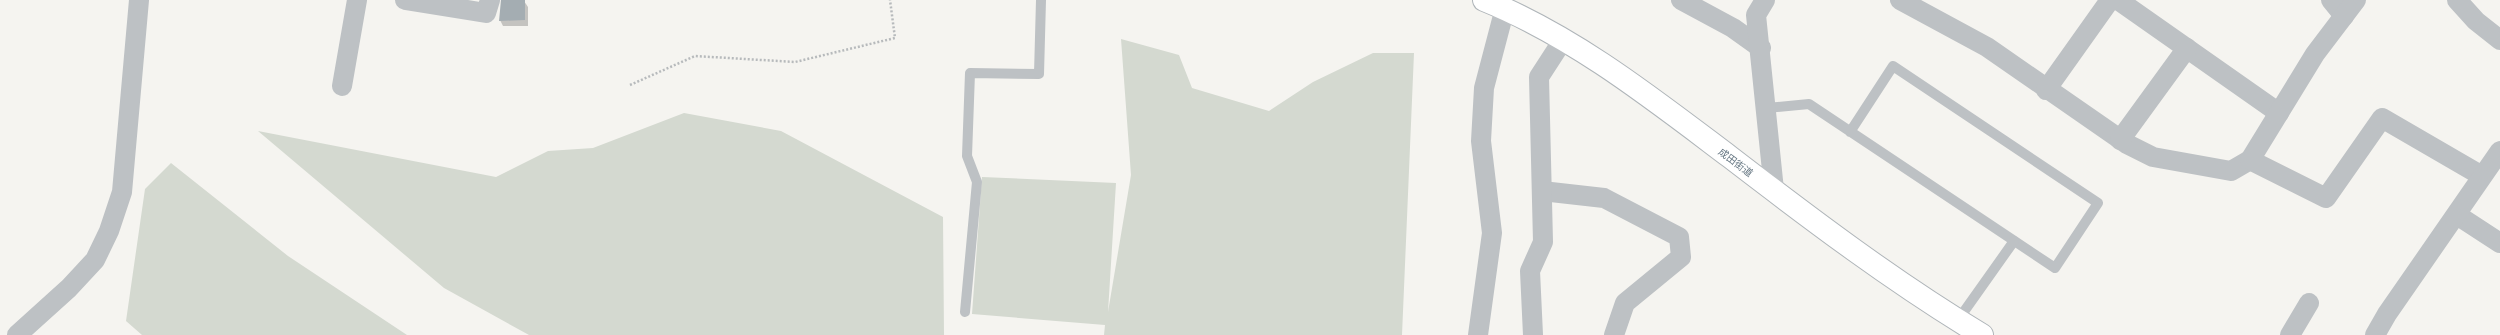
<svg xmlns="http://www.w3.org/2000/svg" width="2500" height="335" font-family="'Public Sans','Noto Sans JP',sans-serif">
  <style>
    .green { fill: #d4d9d0 }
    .shadow { fill: #0003 }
    .building { fill: #a4adb2 }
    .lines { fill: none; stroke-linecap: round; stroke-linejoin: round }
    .secondary-casing { stroke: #afb5b9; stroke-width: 24 }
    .path { stroke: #b7babc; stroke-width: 2.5; stroke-dasharray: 2 2; stroke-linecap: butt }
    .lane { stroke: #bdc1c4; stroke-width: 10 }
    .street { stroke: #bdc1c4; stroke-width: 20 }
    .secondary { stroke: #fff; stroke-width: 22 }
    .labels { text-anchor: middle; stroke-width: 4; stroke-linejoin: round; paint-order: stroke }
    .street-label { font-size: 10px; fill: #647581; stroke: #fff }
  </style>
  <rect width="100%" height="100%" fill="#f5f4f0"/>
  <g class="green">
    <polygon points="1121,39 1179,55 1192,88 1269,111 1313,82 1373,53 1414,53 1402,335 1104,335 1105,325 972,314 982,177 1116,183 1108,312 1131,175"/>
    <polygon points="684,113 781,131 943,217 944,335 529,335 444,288 258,131 496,177 548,151 593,148"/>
    <polygon points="171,163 288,256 407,335 142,335 126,321 145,189"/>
  </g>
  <polygon class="shadow" points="524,1 528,7 528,26 503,26 500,20"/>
  <polygon class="building" points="501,0 525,0 525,20 499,21"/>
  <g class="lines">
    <g class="secondary-casing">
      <path id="secondary" d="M1484,0C1575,37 1653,99 1730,157C1812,220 1894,282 1982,335"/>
    </g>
    <polyline class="path" points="630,85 695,56 795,62 895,38 890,0"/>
    <g class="lane">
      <polyline points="1767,108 1809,104 2055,268 2098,203 1893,66 1850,132"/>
      <polyline points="965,312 977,182 967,156 970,73 1039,74 1041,0"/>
      <polyline points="1958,320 2014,241"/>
    </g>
    <g class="street">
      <polyline points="405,0 486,13 490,0"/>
      <polyline points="1681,0 1733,28 1761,48"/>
      <polyline points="1765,0 1756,15 1774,190"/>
      <polyline points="1900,0 1987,47 2127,144 2153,157 2231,171 2250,160"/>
      <polyline points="2118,0 2279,113"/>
      <polyline points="2331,0 2344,16"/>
      <polyline points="2356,0 2315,54 2250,160 2326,198 2382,118 2482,176"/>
      <polyline points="2457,0 2476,21 2500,40"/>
      <polyline points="342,86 357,0"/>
      <polyline points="2046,90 2110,0"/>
      <polyline points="2120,140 2187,48"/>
      <polyline points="1542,191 1604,198 1679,237 1681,257 1625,303 1614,335"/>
      <polyline points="2457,215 2500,243"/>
      <polyline points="17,335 69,288 95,260 109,231 122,192 139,0"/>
      <polyline points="1478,335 1492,233 1481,141 1484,88 1505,8"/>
      <polyline points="1533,335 1530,271 1543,242 1539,77 1563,40"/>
      <polyline points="2290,335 2309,303"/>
      <polyline points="2375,335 2387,314 2500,151"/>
    </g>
    <use href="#secondary" class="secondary"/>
  </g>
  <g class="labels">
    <g class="street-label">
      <text transform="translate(1736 162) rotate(37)" y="4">成田街道</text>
    </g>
  </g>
</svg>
